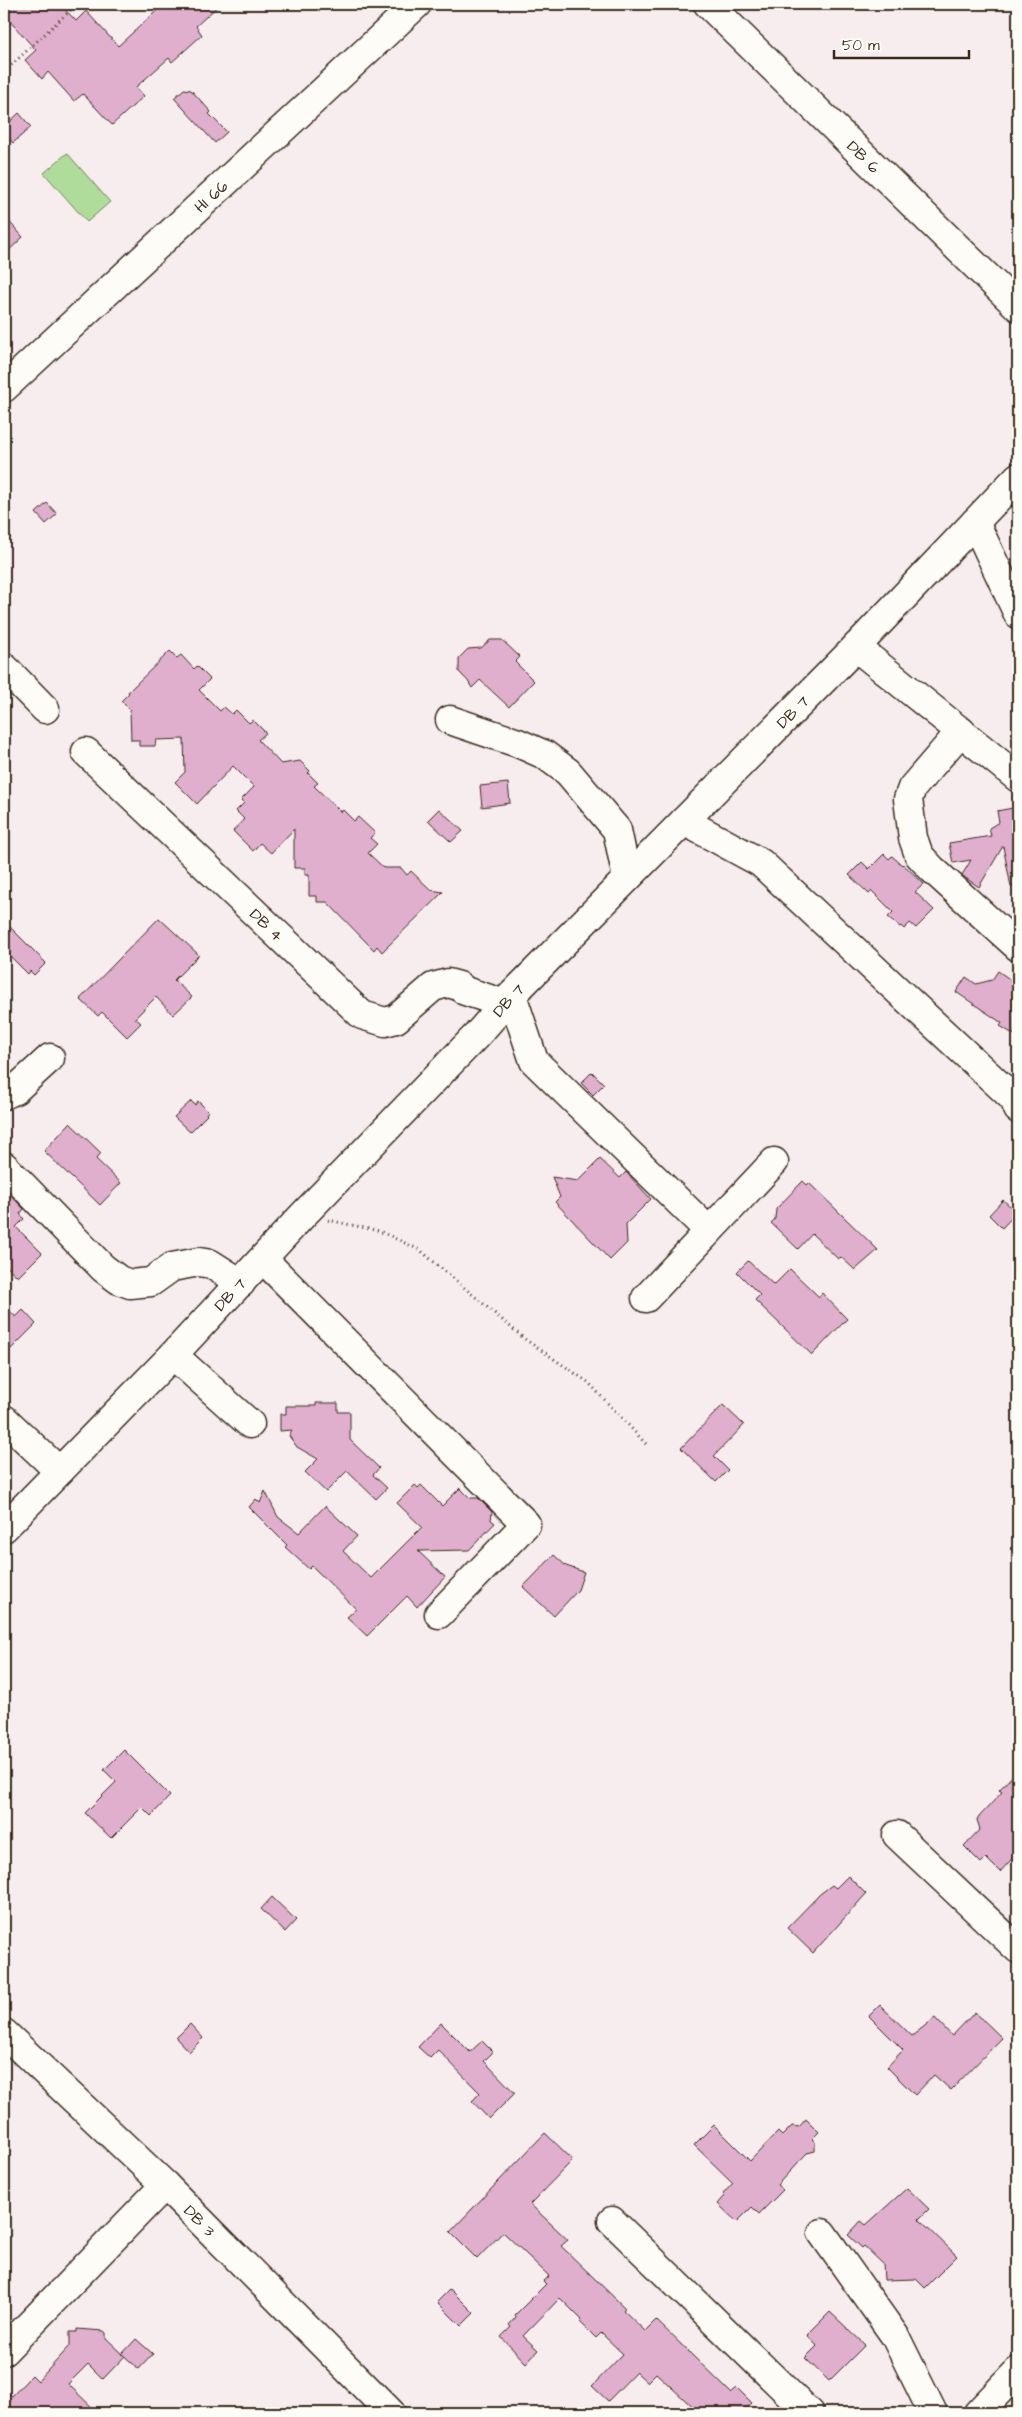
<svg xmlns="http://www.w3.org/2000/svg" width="1022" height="2417" font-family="'Architects Daughter',sans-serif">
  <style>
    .green { fill: #afdc9b; stroke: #75835c }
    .building { fill: #e1afce; stroke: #3b2a1e }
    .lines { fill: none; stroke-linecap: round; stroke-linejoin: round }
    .minor-casing { stroke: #3b2a1e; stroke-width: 31 }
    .path { stroke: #3b2a1e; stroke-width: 3; stroke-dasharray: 1 4; stroke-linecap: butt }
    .minor { stroke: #fdfcf7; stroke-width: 28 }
    .labels { text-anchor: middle; stroke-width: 4; stroke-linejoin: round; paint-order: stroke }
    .street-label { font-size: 16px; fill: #3b2a1e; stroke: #fdfcf7 }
  </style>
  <rect width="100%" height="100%" fill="#f7edef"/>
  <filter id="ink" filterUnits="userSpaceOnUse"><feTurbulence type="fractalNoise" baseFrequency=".02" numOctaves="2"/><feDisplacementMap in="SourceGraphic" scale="10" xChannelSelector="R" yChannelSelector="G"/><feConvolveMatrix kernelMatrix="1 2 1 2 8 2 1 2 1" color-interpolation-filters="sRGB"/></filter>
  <g filter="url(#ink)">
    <polygon class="green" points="67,153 110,202 87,222 44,173"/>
    <g class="building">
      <polygon points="4,4 60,4 76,21 86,11 118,46 164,4 220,4 196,26 202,35 172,62 169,58 136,87 144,96 112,125 83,94 74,101 48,72 42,79 25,60 36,50 4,15"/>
      <polygon points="184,89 191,90 211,112 209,114 227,132 215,143 174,98"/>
      <polygon points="19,113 31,127 13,143 4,132 4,127"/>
      <polygon points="4,216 23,237 4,255"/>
      <polygon points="47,503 57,514 46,524 36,513"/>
      <polygon points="490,640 502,640 520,657 515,662 534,681 509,707 480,680 472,688 468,681 459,672 459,658 468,649 481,648"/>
      <polygon points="170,651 177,658 181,655 194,669 197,666 210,679 199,690 220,711 224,707 232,714 236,710 249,723 253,720 266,733 258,740 281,764 300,761 310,771 308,773 318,783 314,786 341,812 343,810 354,821 358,817 375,833 370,838 377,844 368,853 384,868 401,868 407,875 411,871 431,890 443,892 382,952 377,946 374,950 327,902 317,902 317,896 309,896 309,875 305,875 305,868 294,868 294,829 271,853 260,843 253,851 233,831 244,819 236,811 244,803 241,800 254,787 233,766 197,804 175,782 185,772 184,739 156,740 155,746 139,746 139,740 131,740 130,710 121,701 129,693 128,692"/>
      <polygon points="508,783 510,803 482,807 480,786"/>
      <polygon points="1018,807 1018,886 1011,887 1003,846 979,887 967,879 962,875 971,860 953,863 949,843 991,836 989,828 999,822 997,811"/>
      <polygon points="439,809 463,831 451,842 428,820"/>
      <polygon points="884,854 889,859 892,856 902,865 903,864 924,884 915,892 934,910 916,928 910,923 904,929 901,926 900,927 888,917 893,912 872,891 869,894 849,875 862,862 869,869"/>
      <polygon points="159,918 199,955 174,980 192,997 173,1015 156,997 135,1018 141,1023 127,1037 102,1012 98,1016 80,999"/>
      <polygon points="4,921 46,963 34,975 30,971 28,974 4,950"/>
      <polygon points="998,971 1018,985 1018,1037 1000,1026 1002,1023 956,992 966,977 976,984 992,980"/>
      <polygon points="592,1072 604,1084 593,1095 581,1083"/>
      <polygon points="191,1101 195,1105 198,1101 208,1111 206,1114 207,1115 190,1132 174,1117"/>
      <polygon points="70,1123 101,1153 96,1159 121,1183 100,1205 44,1151"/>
      <polygon points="600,1159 620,1178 626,1172 651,1199 626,1224 627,1243 610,1260 555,1202 560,1197 552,1177 578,1181"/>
      <polygon points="803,1181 807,1185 809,1183 878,1250 855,1270 841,1257 838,1259 812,1234 798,1249 771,1223 775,1219 776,1209"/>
      <polygon points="4,1188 24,1209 20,1214 24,1219 16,1227 42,1253 18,1277 4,1264"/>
      <polygon points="1003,1200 1017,1212 1002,1228 989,1215"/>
      <polygon points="748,1261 774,1285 790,1269 819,1297 822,1293 847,1319 812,1355 755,1300 760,1295 737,1272"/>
      <polygon points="4,1306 16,1317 23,1310 36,1324 4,1356"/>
      <polygon points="316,1403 338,1403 338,1412 350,1412 350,1440 379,1468 373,1475 387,1488 376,1499 347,1471 326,1492 305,1472 318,1459 297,1447 289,1436 292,1430 280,1431 280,1414 286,1414 286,1406 316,1406"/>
      <polygon points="723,1405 744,1425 714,1456 728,1470 716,1482 681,1448"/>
      <polygon points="415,1485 418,1488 421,1485 442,1506 460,1488 470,1498 478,1498 492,1512 491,1520 495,1523 469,1550 418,1551 445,1577 417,1607 407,1596 367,1636 347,1617 356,1609 312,1566 309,1569 285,1547 287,1545 249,1507 256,1499 260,1503 265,1491 278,1517 299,1533 325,1506 357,1536 343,1551 371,1578 422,1527 397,1503"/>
      <polygon points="554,1555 566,1566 584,1572 578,1590 554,1616 523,1587"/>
      <polygon points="124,1750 170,1796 151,1816 142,1807 111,1838 85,1813 116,1782 104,1770"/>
      <polygon points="1018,1770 1018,1852 1000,1872 986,1858 981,1863 964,1846 980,1829 977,1820 979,1817 1002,1792 999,1790"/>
      <polygon points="848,1876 866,1894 813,1953 787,1928 820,1894 832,1885 836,1888"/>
      <polygon points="272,1897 296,1920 285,1932 261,1909"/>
      <polygon points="880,2005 912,2036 935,2018 952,2036 975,2012 1002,2038 951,2090 934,2075 915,2095 887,2067 903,2050 869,2016"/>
      <polygon points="441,2023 470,2052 482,2041 493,2052 484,2061 515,2093 489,2119 472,2101 480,2093 438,2050 430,2058 418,2047"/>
      <polygon points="190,2024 203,2038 189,2052 176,2038"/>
      <polygon points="806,2119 819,2132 812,2139 815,2142 815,2151 807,2153 777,2185 783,2190 759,2214 752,2207 737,2222 718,2204 725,2196 723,2194 733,2183 694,2145 714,2125 750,2161 778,2132 782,2136 792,2126 799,2127"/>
      <polygon points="545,2133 573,2160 530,2204 568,2240 561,2246 625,2308 623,2310 645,2331 656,2320 731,2393 737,2388 752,2403 741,2413 699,2413 656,2373 647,2382 636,2372 608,2401 592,2386 623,2354 601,2333 596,2338 580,2322 582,2320 560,2298 523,2336 538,2350 526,2363 501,2337 511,2327 509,2325 516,2317 515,2315 546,2284 543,2281 549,2276 503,2232 477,2259 450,2232"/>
      <polygon points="907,2188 929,2209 919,2219 957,2256 925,2288 916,2279 884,2280 883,2264 864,2246 862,2248 848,2235 861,2221 866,2225"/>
      <polygon points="450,2289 474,2313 461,2326 437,2302"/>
      <polygon points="830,2312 865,2345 829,2381 805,2358 817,2346 807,2335"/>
      <polygon points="77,2329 104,2331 106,2333 106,2338 125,2356 103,2379 88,2364 68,2384 98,2413 4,2413 4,2388 12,2396 32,2375 38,2381 70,2346 70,2332 77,2332"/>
      <polygon points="136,2339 153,2354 139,2369 122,2354"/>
    </g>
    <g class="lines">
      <g class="minor-casing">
        <g id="minor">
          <path id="s1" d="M708,4L1018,307"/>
          <path id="s2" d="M4,388L417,4"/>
          <polyline points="975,522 1018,614"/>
          <polyline points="856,647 1018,778"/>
          <polyline points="4,667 45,709"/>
          <polyline points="450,720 518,743 545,755 568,772 617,830 627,878"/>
          <polyline points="961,731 912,788 908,799 913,838 919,855 932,869 1018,947"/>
          <path id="s3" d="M86,752L362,1015L385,1022L396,1019L433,987L448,983L459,986L465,991L505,1004"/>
          <polyline points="684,821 761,863 1014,1099 1018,1109"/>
          <polyline points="512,995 534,1061 709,1231"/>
          <polyline points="4,1095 15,1090 50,1058"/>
          <polyline points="4,1166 103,1268 119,1280 130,1284 151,1282 172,1267 199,1262 211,1264 241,1283"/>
          <polyline points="263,1259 526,1524 439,1614"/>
          <polyline points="646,1298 774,1162"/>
          <polyline points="173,1355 250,1424"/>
          <polyline points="4,1419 59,1471"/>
          <path id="s4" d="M4,1528L173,1355L303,1215L477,1035L512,995L856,647L1018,477"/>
          <polyline points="897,1835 1018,1949"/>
          <path id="s5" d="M4,2033L165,2185L391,2413"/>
          <polyline points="612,2221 809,2413"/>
          <polyline points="822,2233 895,2336 933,2413"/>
          <polyline points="4,2351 165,2185"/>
          <polyline points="978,2413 1018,2371"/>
        </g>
      </g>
      <g class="path">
        <polyline points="4,72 77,4"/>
        <polyline points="328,1220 379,1231 420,1250 526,1340 588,1382 646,1444"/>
      </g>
      <use href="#minor" class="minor"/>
    </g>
  </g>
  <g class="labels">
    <g class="street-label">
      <text dy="6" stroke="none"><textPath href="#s1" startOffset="218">DB 6</textPath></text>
      <text dy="6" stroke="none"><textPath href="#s2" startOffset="282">HI 66</textPath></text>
      <text dy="6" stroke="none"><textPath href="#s4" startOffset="1135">DB 7</textPath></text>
      <text dy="6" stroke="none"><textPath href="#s3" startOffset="250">DB 4</textPath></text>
      <text dy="6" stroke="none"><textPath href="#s4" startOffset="730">DB 7</textPath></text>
      <text dy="6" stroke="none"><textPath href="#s4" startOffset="325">DB 7</textPath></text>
      <text dy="6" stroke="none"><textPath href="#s5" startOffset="271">DB 3</textPath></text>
    </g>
  </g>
  <rect width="1022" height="2417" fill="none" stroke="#fdfcf7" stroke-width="20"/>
  <rect x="10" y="10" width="1002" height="2397" fill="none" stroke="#3b2a1e" stroke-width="2" filter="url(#ink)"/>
  <path d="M834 50v8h135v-8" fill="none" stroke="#3b2a1e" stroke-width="2.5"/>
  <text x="842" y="50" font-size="15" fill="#3b2a1e" stroke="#fdfcf7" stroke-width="4" paint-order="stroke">50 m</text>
</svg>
